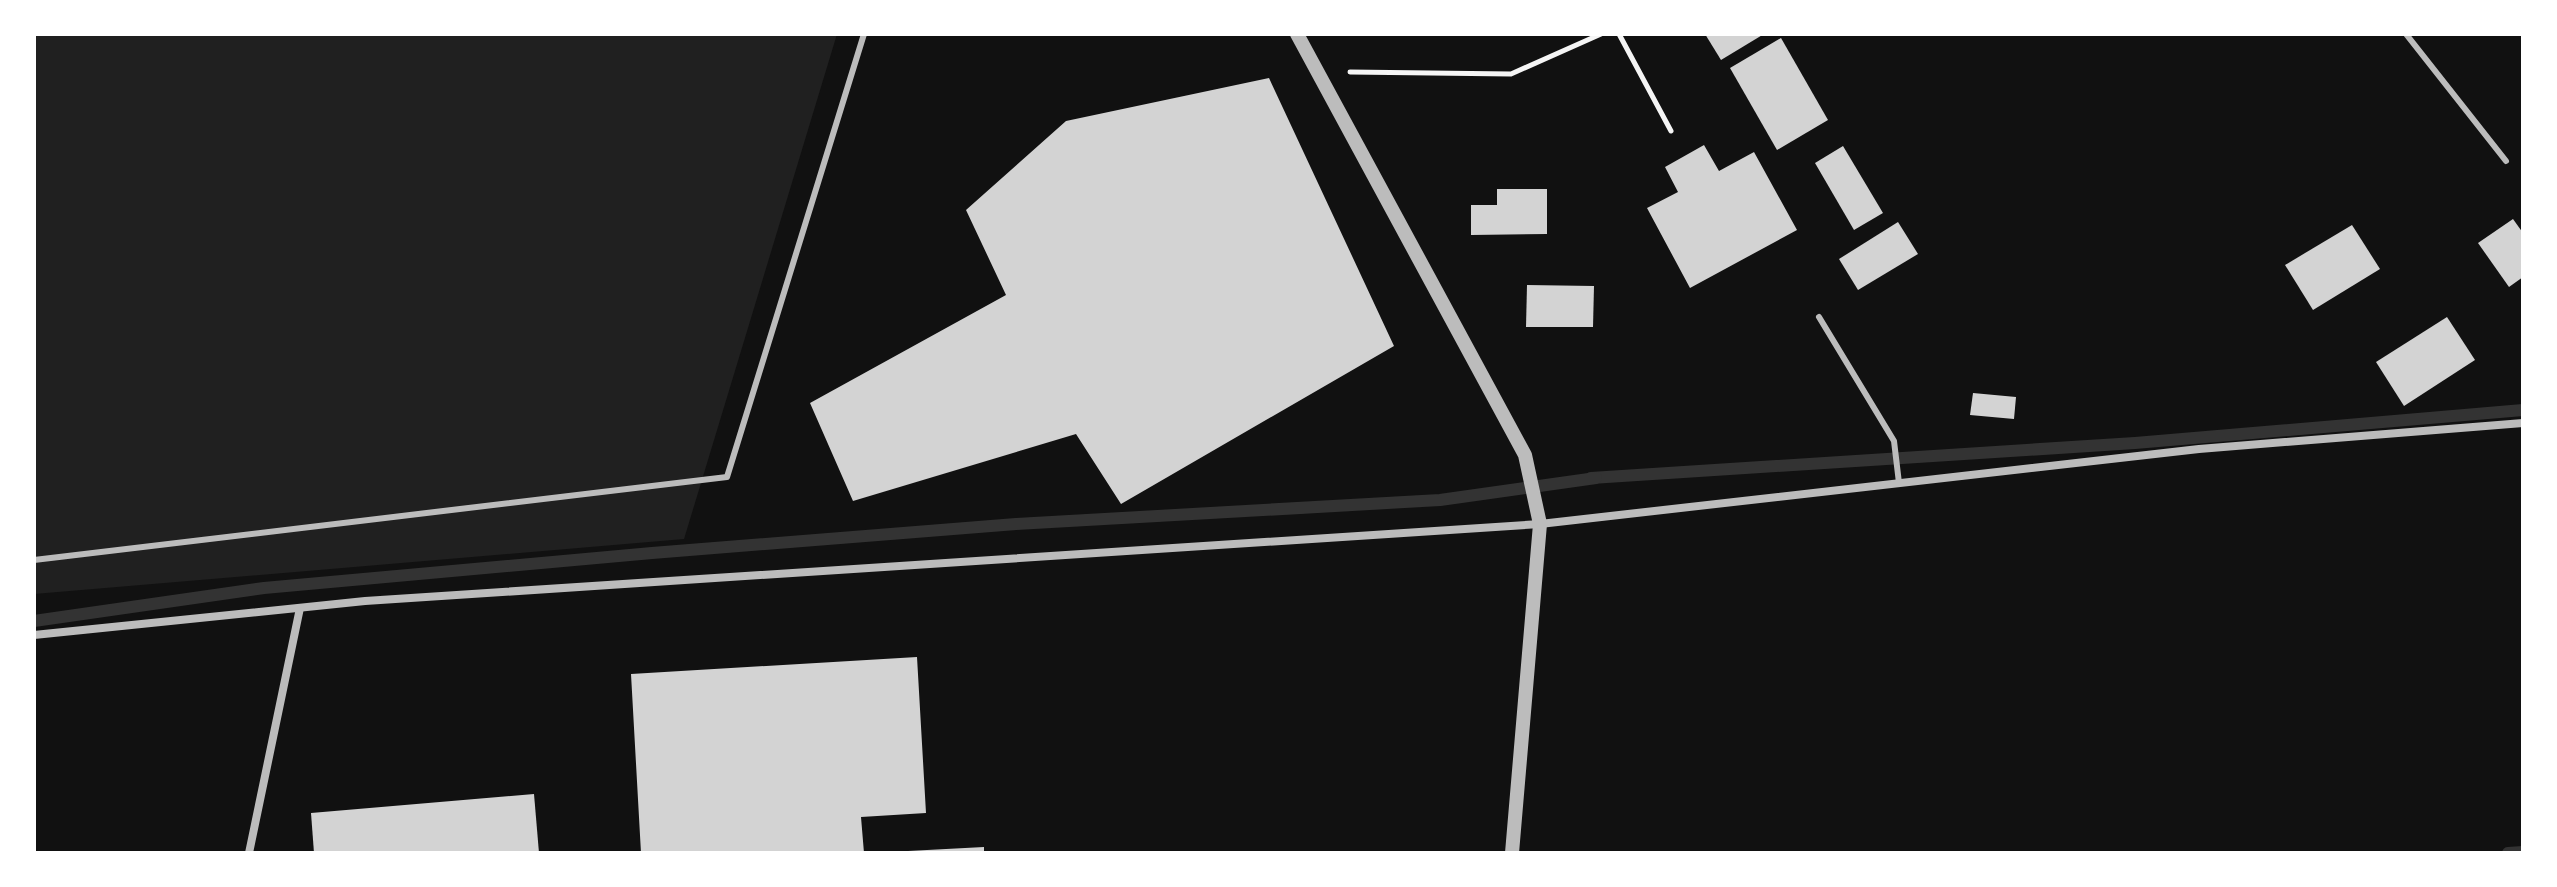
<svg xmlns="http://www.w3.org/2000/svg" width="2557" height="887" font-family="'Libre Baskerville',serif">
  <style>
    .green { fill: #202020 }
    .lines { fill: none; stroke-linecap: round; stroke-linejoin: round }
    .stream { stroke: #333; stroke-width: 12 }
    .building { fill: #d3d3d3 }
    .path { stroke: #f5f5f5; stroke-width: 5 }
    .service { stroke: #bcbcbc; stroke-width: 6 }
    .minor { stroke: #bcbcbc; stroke-width: 8 }
    .tertiary { stroke: #bcbcbc; stroke-width: 14 }
  </style>
  <rect width="100%" height="100%" fill="#111"/>
  <polygon class="green" points="34,34 837,34 684,539 34,594"/>
  <g class="lines">
    <g class="stream">
      <polyline points="1591,478 2135,443 2523,410"/>
      <polyline points="34,621 264,588 652,553 1016,524 1440,500 1596,478"/>
      <polyline points="2508,853 2523,852"/>
    </g>
  </g>
  <g class="building">
    <polygon points="1705,34 1764,34 1721,60"/>
    <polygon points="1781,38 1828,120 1777,150 1730,68"/>
    <polygon points="1269,78 1394,346 1121,504 1076,434 853,501 810,403 1006,295 966,210 1066,121"/>
    <polygon points="1704,145 1719,171 1754,152 1797,230 1690,288 1647,208 1678,192 1665,167"/>
    <polygon points="1843,146 1883,213 1854,230 1815,163"/>
    <polygon points="1497,189 1547,189 1547,234 1471,235 1471,205 1497,205"/>
    <polygon points="2513,219 2523,233 2523,277 2509,287 2478,243"/>
    <polygon points="1898,222 1918,254 1858,290 1839,259"/>
    <polygon points="2352,225 2380,269 2313,310 2285,265"/>
    <polygon points="1527,285 1594,286 1593,327 1526,327"/>
    <polygon points="2447,317 2475,360 2404,406 2376,362"/>
    <polygon points="1973,393 2016,397 2014,419 1970,415"/>
    <polygon points="917,657 926,813 861,817 864,853 641,853 631,674"/>
    <polygon points="534,794 539,853 314,853 311,813"/>
    <polygon points="984,847 984,853 909,853 908,851"/>
  </g>
  <g class="lines">
    <g class="path">
      <polyline points="1619,34 1671,131"/>
      <polyline points="1350,72 1511,74 1601,34"/>
    </g>
    <g class="service">
      <polyline points="2406,34 2506,161"/>
      <polyline points="1819,317 1894,441 1899,483"/>
      <polyline points="34,560 727,477 864,34"/>
    </g>
    <g class="minor">
      <polyline points="34,635 365,601 1540,524 2199,449 2523,423"/>
      <polyline points="249,853 300,608"/>
    </g>
    <polyline class="tertiary" points="1297,34 1525,455 1540,524 1512,853"/>
  </g>
  <rect width="2557" height="887" fill="none" stroke="#ffffff" stroke-width="72"/>
</svg>
